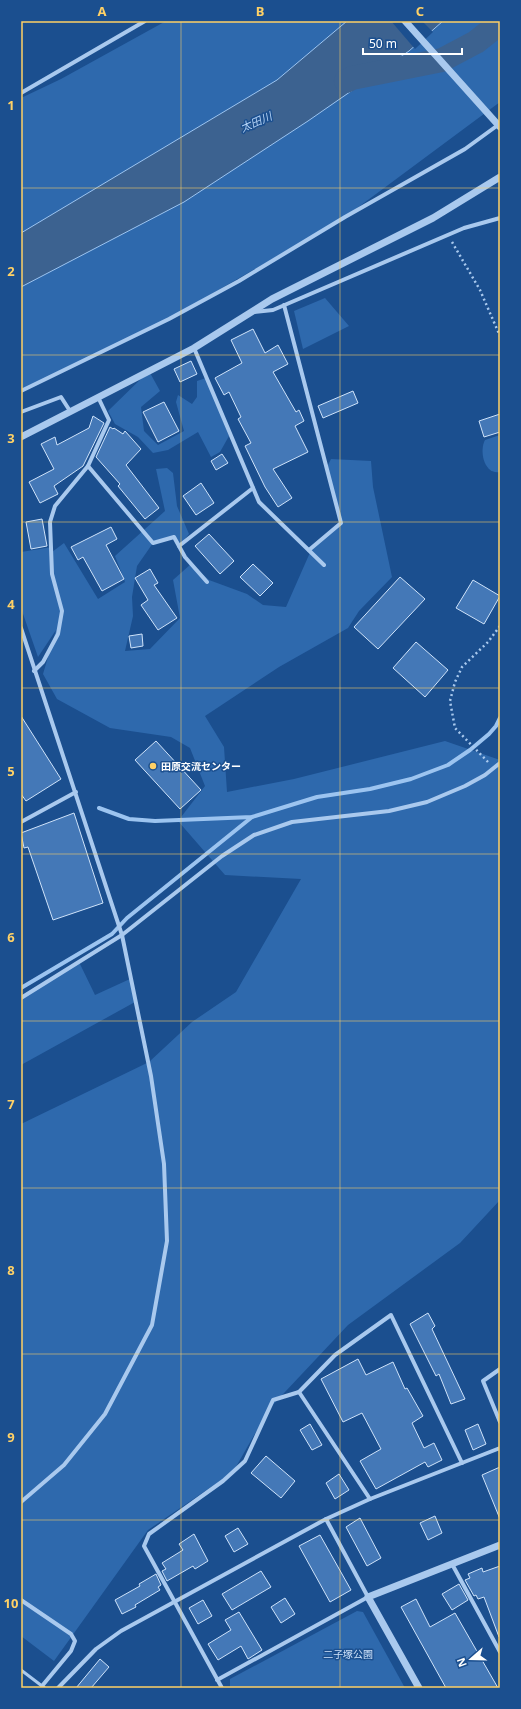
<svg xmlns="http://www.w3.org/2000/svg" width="521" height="1709" font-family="'Noto Sans','Noto Sans JP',sans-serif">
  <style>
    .green { fill: #2e69ad }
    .water { fill: #3c6290; stroke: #9cc4f0 }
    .pier { fill: #1b4f8f }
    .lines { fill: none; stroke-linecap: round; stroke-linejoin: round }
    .stream { stroke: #9cc4f0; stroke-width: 4 }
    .river { stroke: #3c6290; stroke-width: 24 }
    .building { fill: #4478b7; stroke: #cfe3fa }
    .path { stroke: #a9c9ee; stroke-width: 2.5; stroke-dasharray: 2 3; stroke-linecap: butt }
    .service { stroke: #a9c9ee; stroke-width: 3 }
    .minor { stroke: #a9c9ee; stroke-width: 4 }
    .tertiary { stroke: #a9c9ee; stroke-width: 7 }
    .grid { fill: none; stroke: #ffd166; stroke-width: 1; stroke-opacity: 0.55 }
    .poi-dot { fill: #ffd166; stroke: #1b4f8f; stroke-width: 1.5 }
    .labels { text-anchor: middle; stroke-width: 3; stroke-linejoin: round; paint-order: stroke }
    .poi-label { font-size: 10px; font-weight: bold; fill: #fff; stroke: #1b4f8f; text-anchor: start }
    .park-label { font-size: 10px; fill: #cfe3fa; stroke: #1b4f8f }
    .water-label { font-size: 11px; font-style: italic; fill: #b5d3f5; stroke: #1b4f8f }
    .neatline { fill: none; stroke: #ffd166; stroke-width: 1.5 }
    .grid-label { font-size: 13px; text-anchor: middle; font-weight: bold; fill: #ffd166 }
  </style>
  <rect width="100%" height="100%" fill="#1b4f8f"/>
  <g class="green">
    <polygon points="166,21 500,21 500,102 345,217 175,315 21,391 21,98 61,79"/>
    <polygon points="325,298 349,326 303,349 294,311"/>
    <polygon points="149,371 160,391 141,407 144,431 158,445 184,431 176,402 178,395 192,404 197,397 197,381 206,378 229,436 220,452 211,457 198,432 168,450 153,453 138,437 115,424 108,411"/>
    <path d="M500,435V472C484,475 479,451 485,440Z"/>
    <polygon points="331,459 371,461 373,487 392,577 359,611 348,628 279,667 205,716 224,747 227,792 294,779 445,741 500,760 500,1200 460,1243 348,1325 269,1409 233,1472 148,1530 54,1661 21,1636 21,1124 149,1062 192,1022 236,992 301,879 225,875 178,821 205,786 190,748 171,737 110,728 57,699 43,674 56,630 38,657 21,608 21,552 52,547 52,552 64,543 98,599 125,582 115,556 165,511 156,469 167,468 173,473 177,506 189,534 179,546 174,537 153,543 137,566 132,597 133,616 125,651 150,649 180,618 173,580 191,564 209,580 247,594 263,605 286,607 312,548 341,523 326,469"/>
    <polygon points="79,962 95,995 130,979 135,1002 21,1065 21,996"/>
    <polygon points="357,1611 363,1612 405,1688 230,1688 230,1679"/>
  </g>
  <polygon class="water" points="347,21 443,21 409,51 308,121 184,202 21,287 21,233 277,80"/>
  <polygon class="pier" points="391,21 422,21 433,32 415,49"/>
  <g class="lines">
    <g class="stream">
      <polyline points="99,808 129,819 155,821 252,817 317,797 370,789 411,779 448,765 470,750 489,734 496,726 500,718"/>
      <polyline points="21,988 112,934 127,918 252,817"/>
    </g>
    <polyline class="river" points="346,81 352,78 442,60 476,42 500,23"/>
  </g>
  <g class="building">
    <polygon points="253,329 265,353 278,345 288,364 273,372 296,412 299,410 304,421 295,426 308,452 273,469 292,498 278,507 265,487 245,446 251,443 238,419 241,417 229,392 224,395 215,378 242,363 231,340"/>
    <polygon points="191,361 197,374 180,382 174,369"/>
    <polygon points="353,391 358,403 323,418 318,406"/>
    <polygon points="164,402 179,431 158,442 143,412"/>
    <polygon points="500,414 500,432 484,437 479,421"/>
    <polygon points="93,416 104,423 83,466 54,486 58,494 40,503 29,482 54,469 41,444 55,437 57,445 89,428"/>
    <polygon points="110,427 113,429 114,428 123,434 125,431 141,449 126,465 159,508 145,519 118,486 120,484 96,457"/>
    <polygon points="222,454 228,463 216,470 211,461"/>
    <polygon points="201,483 214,503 196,515 183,496"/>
    <polygon points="42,519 47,546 31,549 26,522"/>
    <polygon points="111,527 117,539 106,545 124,579 102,591 83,557 78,560 71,547"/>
    <polygon points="209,534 234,561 220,574 195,546"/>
    <polygon points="253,564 273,583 260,596 240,577"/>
    <polygon points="150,569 158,583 154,585 177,618 158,630 141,605 148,600 135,578"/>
    <polygon points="400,577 425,599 378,649 354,627"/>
    <polygon points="473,580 500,596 484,624 456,608"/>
    <polygon points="142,634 143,646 131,648 129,636"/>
    <polygon points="416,642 448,670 425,697 393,668"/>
    <polygon points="21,716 61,779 26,801 21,794"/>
    <polygon points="156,741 201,790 180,809 135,760"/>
    <polygon points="74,813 103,903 53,920 28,847 24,848 21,833"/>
    <polygon points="428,1313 435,1326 432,1329 465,1399 451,1404 439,1374 436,1376 410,1324"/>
    <polygon points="358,1359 366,1375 393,1362 405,1389 407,1388 423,1416 412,1423 424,1448 434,1443 442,1460 428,1467 425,1462 376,1489 360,1461 381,1449 362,1413 343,1422 321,1379"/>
    <polygon points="310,1424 322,1445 312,1450 300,1430"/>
    <polygon points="478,1424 486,1444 473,1450 465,1430"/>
    <polygon points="266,1456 295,1481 281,1498 251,1473"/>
    <polygon points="500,1467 500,1519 482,1475"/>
    <polygon points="339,1474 349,1490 335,1499 326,1483"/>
    <polygon points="435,1516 442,1533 428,1540 420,1523"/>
    <polygon points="360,1518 381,1558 367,1566 346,1527"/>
    <polygon points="238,1528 248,1544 234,1552 225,1536"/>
    <polygon points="194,1534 208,1561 195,1569 193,1566 167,1581 162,1571 166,1569 162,1563 183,1550 179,1544"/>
    <polygon points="320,1535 351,1590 330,1602 299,1546"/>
    <polygon points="500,1566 500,1637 499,1637 484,1597 478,1599 476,1595 474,1596 465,1580 470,1578 468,1574 482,1568 483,1572"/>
    <polygon points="261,1571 271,1587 232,1610 222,1594"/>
    <polygon points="156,1574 161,1585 158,1587 160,1590 135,1605 136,1607 122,1614 115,1600 140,1586 139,1584"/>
    <polygon points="459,1584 468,1600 452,1610 442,1594"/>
    <polygon points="285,1598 295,1614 281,1623 271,1607"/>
    <polygon points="416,1599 430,1627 455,1613 498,1688 446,1688 401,1607"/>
    <polygon points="203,1600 212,1616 198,1624 189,1608"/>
    <polygon points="239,1612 262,1650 248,1659 241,1646 218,1660 208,1644 231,1630 225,1620"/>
    <polygon points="100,1659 109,1667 91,1688 76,1688"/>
  </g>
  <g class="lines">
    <g class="path">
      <polyline points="452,242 480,290 500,336"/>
      <polyline points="488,762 455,728 450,701 455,682 462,667 488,642 500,626"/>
    </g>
    <polyline class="service" points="21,1670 42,1686"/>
    <g class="minor">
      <polyline points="21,93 145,21"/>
      <polyline points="284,305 341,523 309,550"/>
      <polyline points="254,312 273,310 464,228 500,218"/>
      <polyline points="194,348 259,502 324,565"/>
      <polyline points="21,391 169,319 239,281 345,217 465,149 498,125"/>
      <polyline points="21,412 61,397 70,411"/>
      <polyline points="88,466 153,543 174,537 185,557 207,582"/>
      <polyline points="179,546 253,488"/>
      <polyline points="21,628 122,935 151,1076 164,1164 167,1241 152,1325 105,1414 64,1465 21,1502"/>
      <polyline points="34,671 43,662 58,634 62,611 52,574 50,522 55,506 88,466 109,420 98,397"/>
      <polyline points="21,822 76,792"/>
      <polyline points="21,998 122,935 222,856 254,835 292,822 389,811 427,802 465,786 485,775 500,763"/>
      <polyline points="500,1369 483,1381 500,1422"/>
      <polyline points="299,1392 370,1499"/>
      <polyline points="452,1564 500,1652"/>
      <polyline points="21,1600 71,1634 75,1641 71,1651 42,1686 44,1688"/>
      <polyline points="217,1680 368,1597 326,1519"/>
      <polyline points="58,1688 96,1649 121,1631 326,1519 370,1499 500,1448"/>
      <polyline points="222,1688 144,1546 149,1534 223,1481 245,1461 273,1400 299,1392 335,1355 391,1315 462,1463"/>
    </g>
    <g class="tertiary">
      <polyline points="405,21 500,127"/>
      <polyline points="21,437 194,348 272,299 433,218 500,177"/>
      <polyline points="419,1688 368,1597 500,1545"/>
    </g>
  </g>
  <path class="grid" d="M181,21V1688M340,21V1688M21,188H500M21,355H500M21,522H500M21,688H500M21,854H500M21,1021H500M21,1188H500M21,1354H500M21,1520H500"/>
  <circle class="poi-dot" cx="153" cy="766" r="4"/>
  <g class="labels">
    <g class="poi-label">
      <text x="161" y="770">田原交流センター</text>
    </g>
    <g class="park-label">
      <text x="348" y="1658">二子塚公園</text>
    </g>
    <g class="water-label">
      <text transform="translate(256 122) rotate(-24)" y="4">太田川</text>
    </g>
  </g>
  <rect width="521" height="1709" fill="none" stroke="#1b4f8f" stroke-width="44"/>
  <g transform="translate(471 1659) rotate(250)" stroke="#1b4f8f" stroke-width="3" paint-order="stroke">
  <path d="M0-3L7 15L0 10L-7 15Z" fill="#ffffff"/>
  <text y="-6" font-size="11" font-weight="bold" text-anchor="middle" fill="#ffffff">N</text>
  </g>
  <path d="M363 48v6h99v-6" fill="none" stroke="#ffffff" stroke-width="2"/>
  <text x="369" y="48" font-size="12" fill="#ffffff" stroke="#1b4f8f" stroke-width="3" paint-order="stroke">50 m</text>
  <rect x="22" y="22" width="477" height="1665" class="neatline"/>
  <g class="grid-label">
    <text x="102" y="16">A</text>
    <text x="260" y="16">B</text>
    <text x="420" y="16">C</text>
    <text x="11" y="110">1</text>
    <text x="11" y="276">2</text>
    <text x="11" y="443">3</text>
    <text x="11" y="609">4</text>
    <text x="11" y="776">5</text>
    <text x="11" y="942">6</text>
    <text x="11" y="1109">7</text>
    <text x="11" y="1275">8</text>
    <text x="11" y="1442">9</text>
    <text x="11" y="1608">10</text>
  </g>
</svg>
